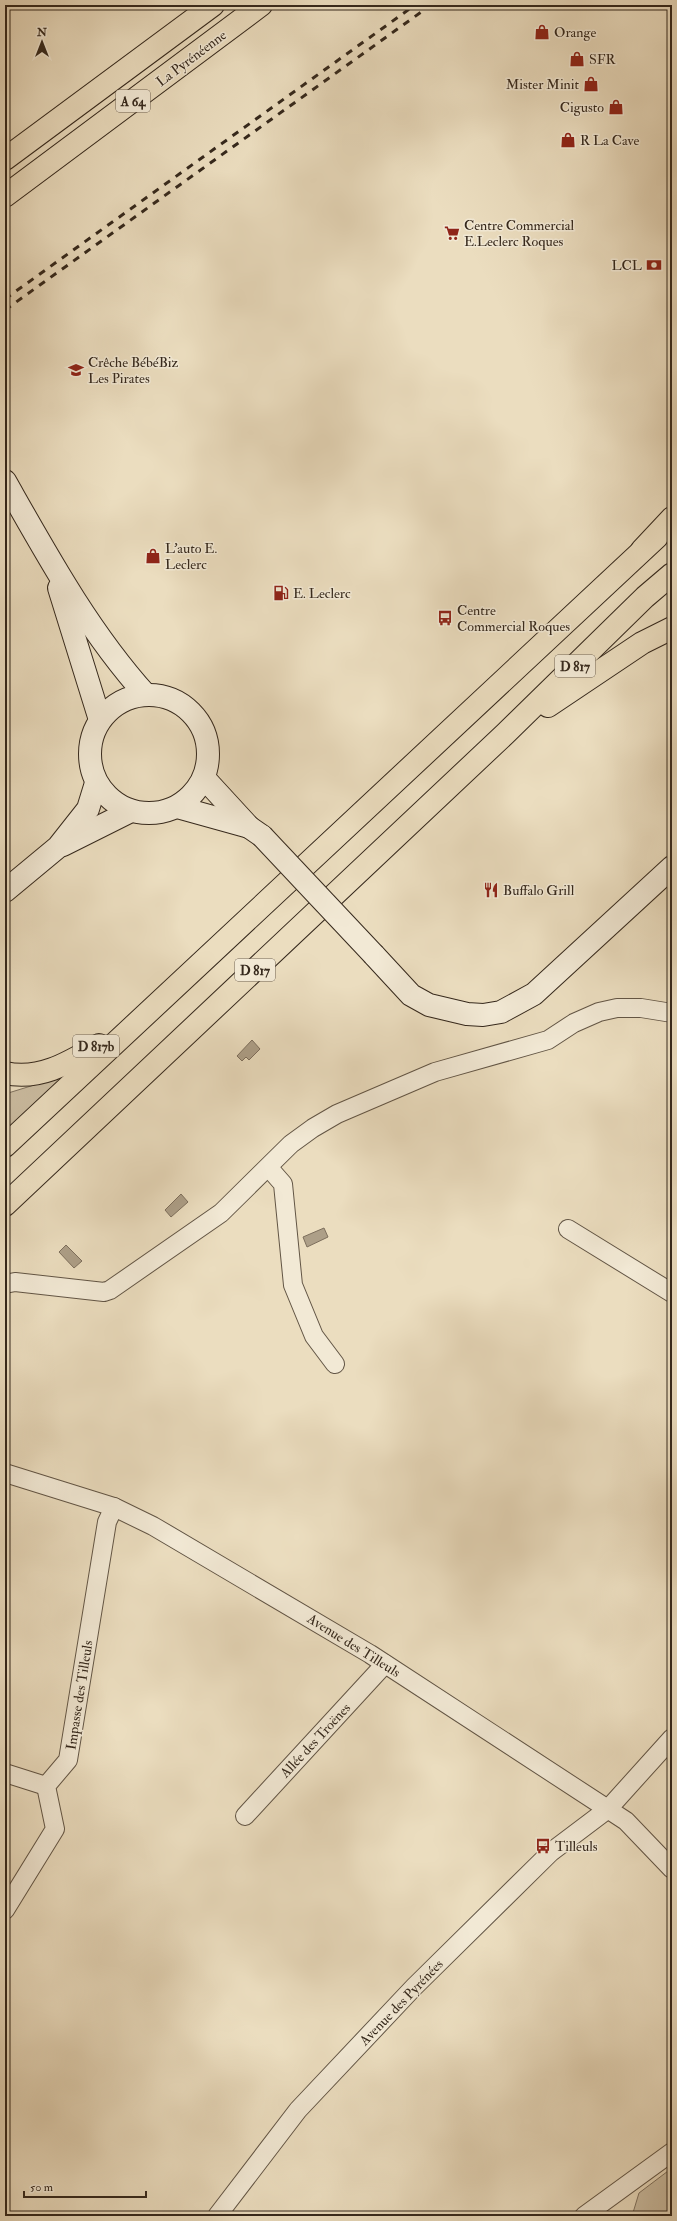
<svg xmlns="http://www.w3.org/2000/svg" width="677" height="2221" font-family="'IM FELL Double Pica',serif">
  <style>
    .green { fill: #ccbea3; stroke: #807360 }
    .water { fill: #ad9f88; stroke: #7d6f5d }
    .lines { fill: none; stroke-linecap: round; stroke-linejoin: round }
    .street-casing { stroke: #625545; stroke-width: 20 }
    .secondary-casing { stroke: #35281c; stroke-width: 24 }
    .primary-casing { stroke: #35281c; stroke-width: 24 }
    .highway-casing { stroke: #35281c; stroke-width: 24 }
    .street { stroke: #f2e9d5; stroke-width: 18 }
    .secondary { stroke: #f2e9d5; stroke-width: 22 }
    .primary { stroke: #ebddbf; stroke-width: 22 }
    .highway { stroke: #ebddbf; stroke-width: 22 }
    .rail { stroke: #35281c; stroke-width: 3; stroke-dasharray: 7 7; stroke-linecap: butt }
    .secondary-bridge-casing { stroke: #35281c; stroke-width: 24; stroke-linecap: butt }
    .secondary-bridge { stroke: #f2e9d5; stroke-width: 22 }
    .labels { text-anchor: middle; stroke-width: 3; stroke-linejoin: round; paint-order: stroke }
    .shield { fill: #f2e9d5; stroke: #6e6254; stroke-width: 1 }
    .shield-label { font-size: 13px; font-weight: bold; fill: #35281c }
    .poi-label { font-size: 14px; fill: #35281c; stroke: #f2e9d5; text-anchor: start }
    .street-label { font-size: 14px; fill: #35281c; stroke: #f2e9d5 }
  </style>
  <rect width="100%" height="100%" fill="#ebddbf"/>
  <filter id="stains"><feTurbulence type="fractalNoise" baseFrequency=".005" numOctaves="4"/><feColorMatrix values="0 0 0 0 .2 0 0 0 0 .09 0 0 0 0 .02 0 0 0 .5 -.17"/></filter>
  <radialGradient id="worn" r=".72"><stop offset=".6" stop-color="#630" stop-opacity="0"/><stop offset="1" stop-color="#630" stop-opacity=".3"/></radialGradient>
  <g class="green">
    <polygon points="73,1073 5,1135 5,1094"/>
    <polygon points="672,2168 672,2216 632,2216 639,2193"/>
  </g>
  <g class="water">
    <polygon points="252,1040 260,1049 249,1060 246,1057 242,1061 237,1056"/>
    <polygon points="181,1194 188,1202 171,1217 165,1210"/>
    <polygon points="324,1228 328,1237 307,1247 303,1237"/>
    <polygon points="66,1245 82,1261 74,1268 59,1252"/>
  </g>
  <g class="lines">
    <g class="street-casing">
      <g id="street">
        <polyline points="269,1168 283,1184 293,1285 314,1336 335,1364"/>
        <polyline points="568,1229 672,1293"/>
        <polyline points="5,1284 15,1282 104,1292 110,1290 221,1213 291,1144 313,1128 337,1114 435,1072 548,1040 574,1023 599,1012 617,1008 641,1008 672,1013"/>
        <polyline points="5,1473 114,1507 153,1526 370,1654 626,1821 672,1869"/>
        <polyline points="5,1773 46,1786"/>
        <polyline points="245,1816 385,1664"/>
        <polyline points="5,1910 55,1829 46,1786 68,1760 107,1522 114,1507"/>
        <polyline points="217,2216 298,2110 414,1987 551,1852 608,1809 672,1738"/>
        <polyline points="584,2216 672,2152"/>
      </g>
    </g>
    <g class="secondary-casing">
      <g id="secondary">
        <path d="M5,481C47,555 89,632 146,695"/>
        <polyline points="59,588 100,720"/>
        <circle cx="149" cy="754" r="59"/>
        <polyline points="204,778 249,827 262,836"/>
        <polyline points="177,807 249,827"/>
        <polyline points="63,845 131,811"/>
        <polyline points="5,891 58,847 88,809 96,783"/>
        <polyline points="374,955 411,995 429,1005 467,1014 483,1015 501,1012 534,994 672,867"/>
      </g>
    </g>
    <g class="primary-casing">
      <g id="primary">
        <polyline points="548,706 642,643 672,628"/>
        <path d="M5,1073C40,1081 70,1062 99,1045"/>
        <polyline points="5,1146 657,537"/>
        <polyline points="5,1205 505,734 645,597 672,574"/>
      </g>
    </g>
    <g class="highway-casing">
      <g id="highway">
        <polyline points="5,159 213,5"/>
        <polyline points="5,196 261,5"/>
        <polyline points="642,550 672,518"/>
      </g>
    </g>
    <use href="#street" class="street"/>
    <use href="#secondary" class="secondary"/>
    <use href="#primary" class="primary"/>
    <use href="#highway" class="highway"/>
    <g class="rail">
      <polyline points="5,299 415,5"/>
      <polyline points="5,310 431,5"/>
    </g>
    <g class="secondary-bridge-casing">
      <polyline id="secondary-bridge" points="262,836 374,955"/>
    </g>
    <use href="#secondary-bridge" class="secondary-bridge"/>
  </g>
  <defs>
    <g id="shop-bare" transform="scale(1.2)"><path d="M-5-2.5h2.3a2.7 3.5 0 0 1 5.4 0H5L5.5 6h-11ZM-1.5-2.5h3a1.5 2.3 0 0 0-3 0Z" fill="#8f2418" stroke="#f2e9d5" stroke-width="2.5" paint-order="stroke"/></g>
    <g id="supermarket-bare" transform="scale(1.2)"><path d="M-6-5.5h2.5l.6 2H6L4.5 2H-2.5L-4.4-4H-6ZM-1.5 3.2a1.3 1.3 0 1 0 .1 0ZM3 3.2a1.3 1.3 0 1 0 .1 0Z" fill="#8f2418" stroke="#f2e9d5" stroke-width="2.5" paint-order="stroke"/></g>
    <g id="bank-bare" transform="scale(1.2)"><path d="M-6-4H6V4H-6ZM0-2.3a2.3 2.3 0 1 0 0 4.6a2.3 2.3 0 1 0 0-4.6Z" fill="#8f2418" stroke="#f2e9d5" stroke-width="2.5" paint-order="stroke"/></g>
    <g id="school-bare" transform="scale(1.2)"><path d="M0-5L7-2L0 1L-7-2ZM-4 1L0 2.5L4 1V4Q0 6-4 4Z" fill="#8f2418" stroke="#f2e9d5" stroke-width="2.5" paint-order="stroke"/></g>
    <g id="fuel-bare" transform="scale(1.2)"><path d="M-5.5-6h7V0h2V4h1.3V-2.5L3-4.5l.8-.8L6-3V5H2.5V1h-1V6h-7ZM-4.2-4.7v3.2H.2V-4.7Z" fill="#8f2418" stroke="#f2e9d5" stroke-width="2.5" paint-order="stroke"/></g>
    <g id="bus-bare" transform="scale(1.2)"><path d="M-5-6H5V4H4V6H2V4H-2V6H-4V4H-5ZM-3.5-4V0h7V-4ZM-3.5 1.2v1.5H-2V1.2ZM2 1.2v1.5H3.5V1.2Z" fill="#8f2418" stroke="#f2e9d5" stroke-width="2.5" paint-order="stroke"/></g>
    <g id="restaurant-bare" transform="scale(1.2)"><path d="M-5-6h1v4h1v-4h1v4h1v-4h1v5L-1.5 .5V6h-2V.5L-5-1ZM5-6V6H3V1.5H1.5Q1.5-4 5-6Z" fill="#8f2418" stroke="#f2e9d5" stroke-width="2.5" paint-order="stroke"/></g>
  </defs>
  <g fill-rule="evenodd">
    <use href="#shop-bare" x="542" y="32"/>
    <use href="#shop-bare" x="577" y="59"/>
    <use href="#shop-bare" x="591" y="84"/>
    <use href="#shop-bare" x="616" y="107"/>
    <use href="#shop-bare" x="568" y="140"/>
    <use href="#supermarket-bare" x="452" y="233"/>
    <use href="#bank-bare" x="654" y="265"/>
    <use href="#school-bare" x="76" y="370"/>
    <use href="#shop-bare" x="153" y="556"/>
    <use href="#fuel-bare" x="281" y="593"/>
    <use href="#bus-bare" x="445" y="618"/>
    <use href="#restaurant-bare" x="491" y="890"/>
    <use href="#bus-bare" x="543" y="1846"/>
  </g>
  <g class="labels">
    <g class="shield">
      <rect x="116" y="90" width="34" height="22" rx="3"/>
      <rect x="555" y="655" width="40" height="22" rx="3"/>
      <rect x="235" y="959" width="40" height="22" rx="3"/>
      <rect x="73" y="1035" width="46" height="22" rx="3"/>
    </g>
    <g class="shield-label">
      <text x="133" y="106">A 64</text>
      <text x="575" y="671">D 817</text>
      <text x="255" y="975">D 817</text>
      <text x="96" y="1051">D 817b</text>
    </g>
    <g class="poi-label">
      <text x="554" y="37">Orange</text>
      <text x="589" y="64">SFR</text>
      <text x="579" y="89" text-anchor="end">Mister Minit</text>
      <text x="604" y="112" text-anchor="end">Cigusto</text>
      <text x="580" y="145">R La Cave</text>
      <text x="464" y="230">Centre Commercial<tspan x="464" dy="16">E.Leclerc Roques</tspan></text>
      <text x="642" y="270" text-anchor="end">LCL</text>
      <text x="88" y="367">Crêche BébéBiz<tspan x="88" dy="16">Les Pirates</tspan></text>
      <text x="165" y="553">L'auto E.<tspan x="165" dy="16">Leclerc</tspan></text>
      <text x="293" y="598">E. Leclerc</text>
      <text x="457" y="615">Centre<tspan x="457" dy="16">Commercial Roques</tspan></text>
      <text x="503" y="895">Buffalo Grill</text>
      <text x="555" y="1851">Tilleuls</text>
    </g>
    <g class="street-label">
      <text transform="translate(191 58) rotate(-37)" y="5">La Pyrénéenne</text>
      <text transform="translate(354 1645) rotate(32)" y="5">Avenue des Tilleuls</text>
      <text transform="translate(79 1695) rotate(-81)" y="5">Impasse des Tilleuls</text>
      <text transform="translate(315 1740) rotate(-47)" y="5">Allée des Troënes</text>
      <text transform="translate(401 2002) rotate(-46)" y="5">Avenue des Pyrénées</text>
    </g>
  </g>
  <rect width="677" height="2221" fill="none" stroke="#ebddbf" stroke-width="20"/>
  <rect x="6" y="6" width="665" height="2209" fill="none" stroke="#35281c" stroke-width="2"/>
  <rect x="10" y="10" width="657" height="2201" fill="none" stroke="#35281c"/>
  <g transform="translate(42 42)" stroke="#f2e9d5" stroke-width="3" paint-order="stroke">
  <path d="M0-3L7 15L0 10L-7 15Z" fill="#35281c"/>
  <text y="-6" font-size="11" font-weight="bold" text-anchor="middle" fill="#35281c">N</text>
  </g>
  <path d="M24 2191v6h122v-6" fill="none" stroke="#35281c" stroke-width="2"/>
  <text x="30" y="2191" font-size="12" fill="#35281c" stroke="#f2e9d5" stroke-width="3" paint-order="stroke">50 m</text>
  <rect width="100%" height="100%" filter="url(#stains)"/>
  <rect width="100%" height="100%" fill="url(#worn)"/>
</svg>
